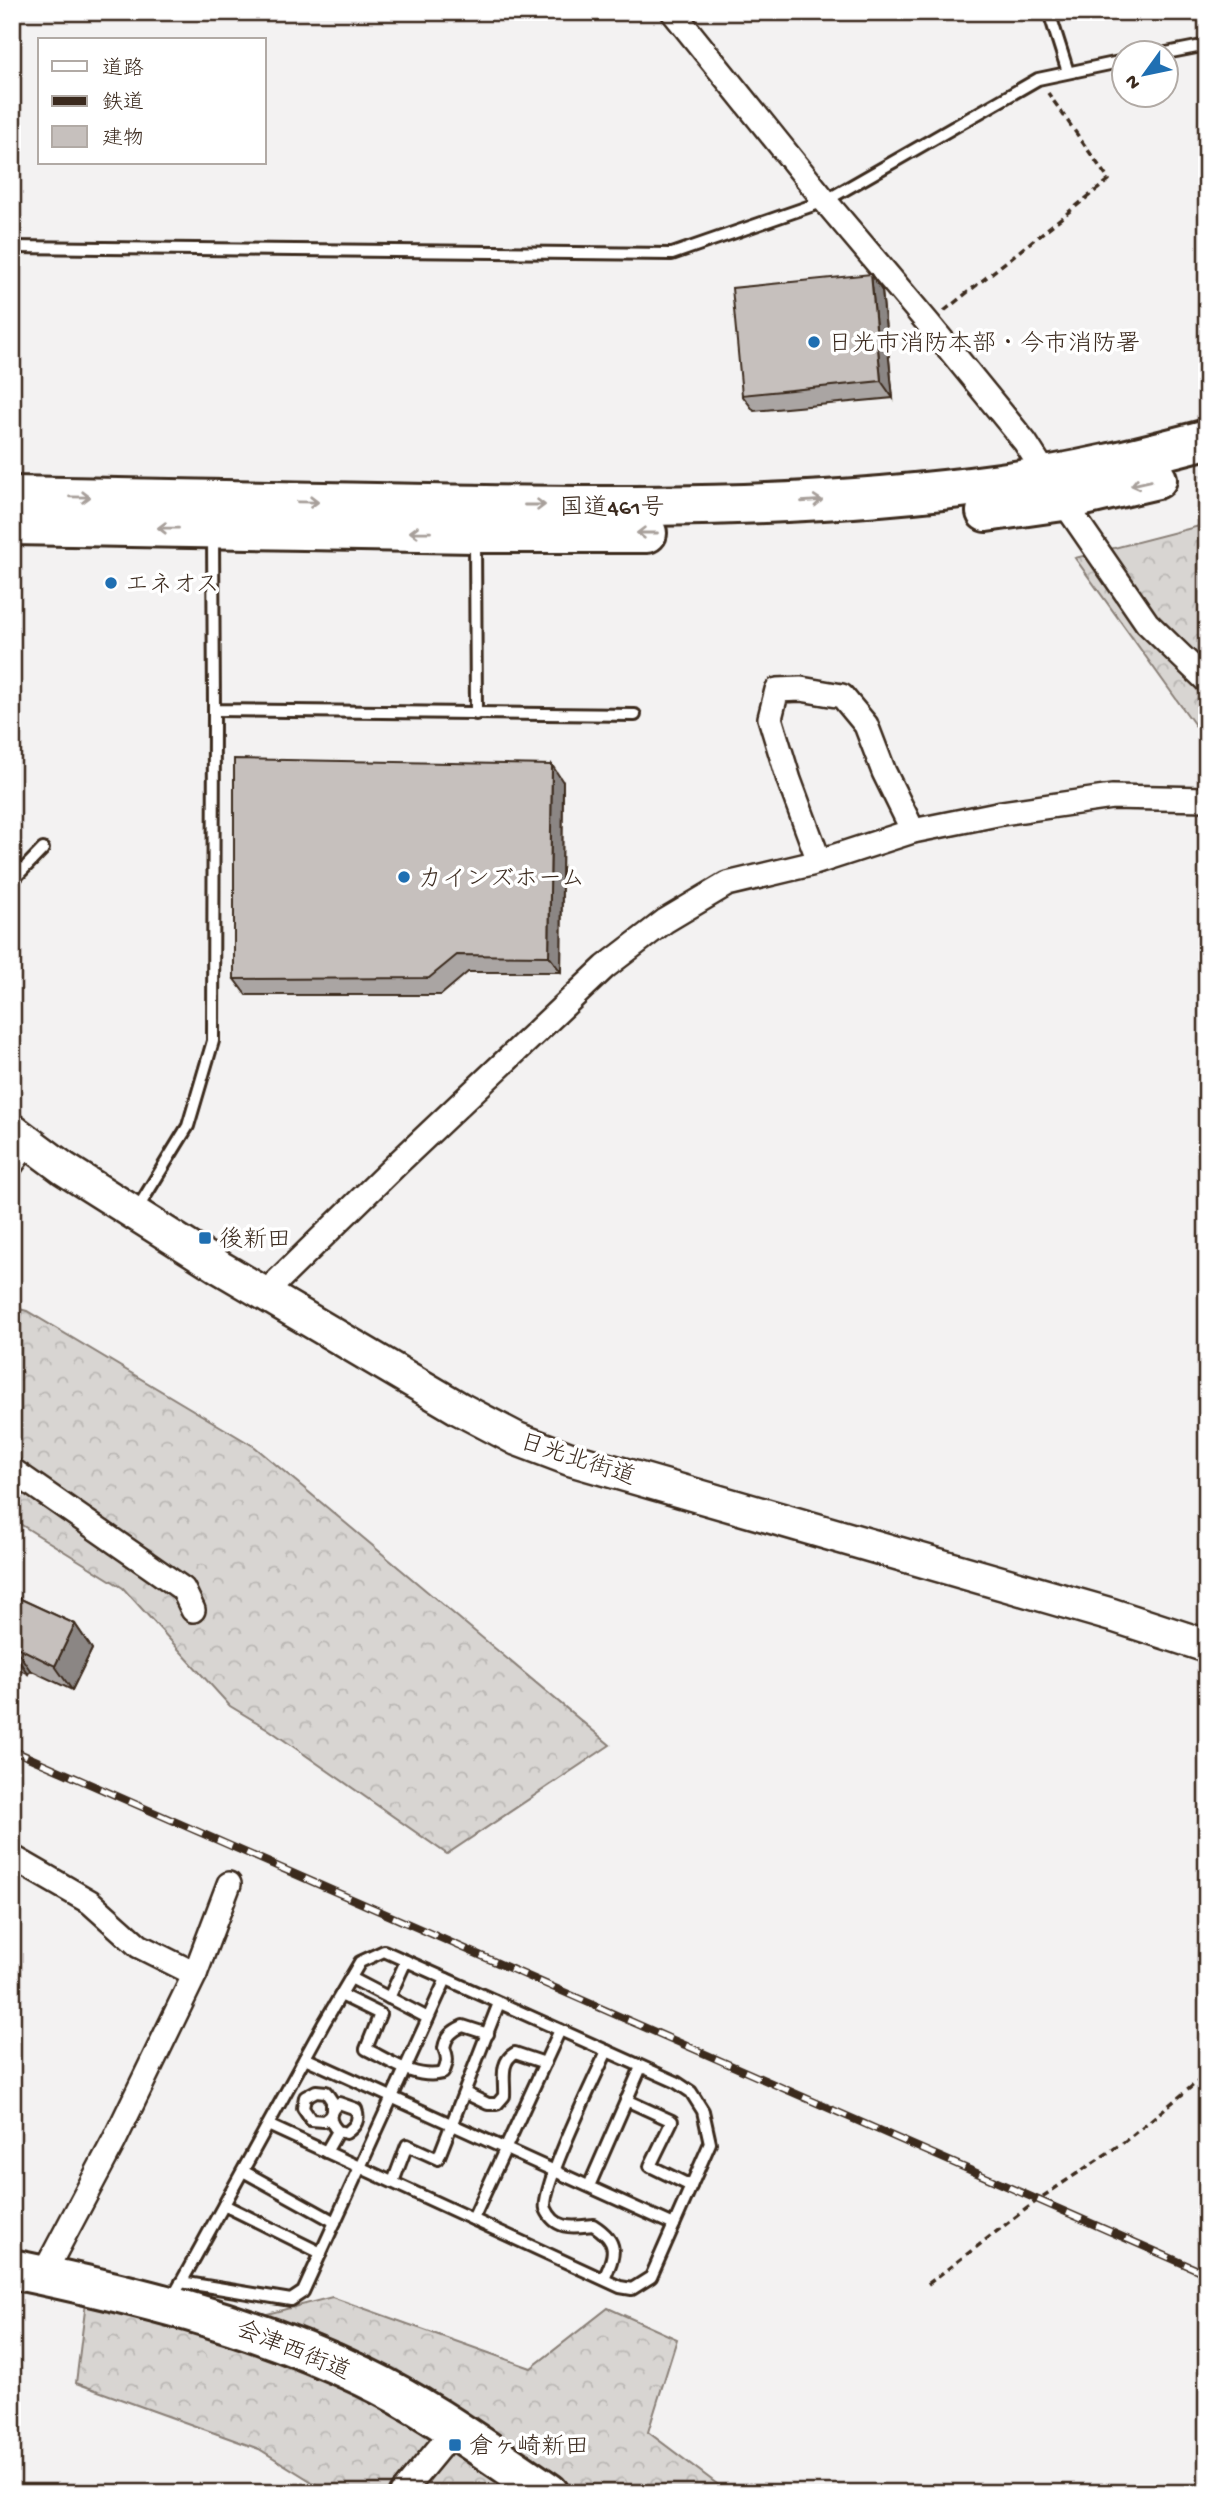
<svg xmlns="http://www.w3.org/2000/svg" width="1219" height="2505" font-family="'Gochi Hand','Klee One',sans-serif">
  <style>
    .forest { fill: url(#forest-crowns); stroke: #8a8078; stroke-width: 2 }
    .lines { fill: none; stroke-linecap: round; stroke-linejoin: round }
    .lane-casing { stroke: #3b2a1e; stroke-width: 16 }
    .street-casing { stroke: #3b2a1e; stroke-width: 28 }
    .secondary-casing { stroke: #3b2a1e; stroke-width: 37 }
    .highway-casing { stroke: #3b2a1e; stroke-width: 44 }
    .path { stroke: #3b2a1e; stroke-width: 3.5; stroke-dasharray: 7 5; stroke-linecap: butt }
    .lane { stroke: #fff; stroke-width: 10 }
    .street { stroke: #fff; stroke-width: 23 }
    .secondary { stroke: #fff; stroke-width: 32 }
    .highway { stroke: #fff; stroke-width: 38 }
    .rail-casing { stroke: #3b2a1e; stroke-width: 8 }
    .rail { stroke: #fff; stroke-width: 5; stroke-dasharray: 16; stroke-linecap: butt }
    .wall { fill: #aaa5a3; stroke: #3b2a1e; stroke-width: 2 }
    .shaded-wall { fill: #8b8684; stroke: #3b2a1e; stroke-width: 2 }
    .building { fill: #c6c0bd; stroke: #3b2a1e; stroke-width: 2 }
    .oneway { stroke: #a79f9a }
    .poi-dot { fill: #1f6fb2; stroke: #fff; stroke-width: 2.5 }
    .labels { text-anchor: middle; stroke-width: 7; stroke-linejoin: round; paint-order: stroke }
    .poi-label { font-size: 24px; fill: #3b2a1e; stroke: #fff; text-anchor: start }
    .street-label { font-size: 24px; fill: #3b2a1e; stroke: #fff }
  </style>
  <defs>
    <pattern id="forest-crowns" width="20" height="18" patternUnits="userSpaceOnUse" patternTransform="scale(1.75)"><rect width="20" height="18" fill="#d8d5d2"/><path d="M2 6a3 3 0 1 1 6 0M12 15a3 3 0 1 1 6 0" fill="none" stroke="#bab7b4"/></pattern>
  </defs>
  <rect width="100%" height="100%" fill="#f3f2f2"/>
  <filter id="ink" filterUnits="userSpaceOnUse"><feTurbulence type="fractalNoise" baseFrequency=".0143" numOctaves="2"/><feDisplacementMap in="SourceGraphic" scale="14" xChannelSelector="R" yChannelSelector="G"/><feConvolveMatrix kernelMatrix="1 2 1 2 8 2 1 2 1" color-interpolation-filters="sRGB"/></filter>
  <g filter="url(#ink)">
    <g class="forest">
      <polygon points="1207,524 1207,742 1075,558"/>
      <polygon points="12,1307 27,1311 255,1447 610,1745 447,1854 268,1729 230,1706 123,1588 12,1519"/>
      <polygon points="88,2286 233,2323 332,2297 531,2368 608,2308 677,2339 648,2432 729,2493 330,2493 259,2449 76,2383"/>
    </g>
    <g class="lines">
      <g class="lane-casing">
        <g id="lane">
          <polyline points="1049,12 1068,72"/>
          <polyline points="1166,53 1207,45"/>
          <polyline points="12,247 672,254 825,201 1038,79 1124,61"/>
          <polyline points="213,536 214,710 635,715"/>
          <polyline points="475,539 476,714"/>
          <polyline points="12,881 43,849"/>
          <polyline points="136,1211 188,1126 213,1041 214,710"/>
          <polyline points="351,1978 428,2018"/>
          <path d="M341,1995L380,2014L366,2049C390,2061 416,2080 443,2073C448,2063 448,2057 444,2048C446,2036 452,2031 463,2026L488,2034"/>
          <polyline points="389,1998 406,1961"/>
          <polyline points="305,2058 674,2225"/>
          <path d="M465,2093L488,2104H497L504,2096C505,2080 499,2062 515,2053L545,2063"/>
          <polyline points="626,2100 672,2121 650,2166 691,2186"/>
          <polyline points="330,2116 324,2121 311,2120 303,2108 305,2097 316,2091 326,2092 332,2101 332,2109"/>
          <path d="M326,2152L338,2131L346,2133C356,2126 360,2120 356,2109L339,2103C328,2112 328,2121 338,2131"/>
          <polyline points="243,2171 335,2222"/>
          <polyline points="393,2182 407,2145 438,2159 499,2003"/>
          <polyline points="589,2186 641,2067"/>
          <polyline points="224,2205 321,2253"/>
          <polyline points="473,2219 560,2030"/>
          <path d="M604,2279C615,2254 620,2242 593,2225C574,2227 556,2231 546,2209C539,2192 596,2075 607,2051"/>
          <polyline points="181,2282 291,2300 303,2292 446,1979"/>
          <polyline points="172,2299 324,2023 360,1962 384,1951 676,2082 691,2092 703,2111 710,2143 651,2277 632,2289 620,2287 268,2125"/>
        </g>
      </g>
      <g class="street-casing">
        <g id="street">
          <polyline points="673,12 825,201 928,323 1025,442 1063,501 1147,623 1207,681"/>
          <polyline points="819,861 789,780 770,718 777,690 801,689 842,696 866,725 884,772 913,831"/>
          <polyline points="12,1164 28,1141"/>
          <polyline points="265,1293 400,1161 605,967 665,921 727,884 811,864 913,831 1002,813 1112,797 1207,799"/>
          <polyline points="12,1470 183,1589 193,1610"/>
          <polyline points="12,1857 90,1902 139,1946 195,1974"/>
          <polyline points="43,2275 114,2141 195,1974 229,1884"/>
          <polyline points="402,2493 454,2430"/>
        </g>
      </g>
      <g class="secondary-casing">
        <polyline id="secondary" points="12,1130 63,1168 221,1268 460,1409 517,1439 570,1459 1112,1615 1207,1646"/>
      </g>
      <g class="highway-casing">
        <g id="highway">
          <path d="M12,496C151,499 290,501 428,504C619,508 811,509 1000,483C1070,474 1139,457 1207,439"/>
          <polyline points="986,512 1063,501 1157,479"/>
          <polyline points="12,525 475,533 647,533"/>
          <path d="M12,2269C133,2294 252,2323 364,2377C429,2408 489,2453 549,2493"/>
        </g>
      </g>
      <g class="path">
        <polyline points="944,311 1109,180 1048,93"/>
        <polyline points="928,2284 1039,2199 1124,2142 1207,2074"/>
      </g>
      <use href="#lane" class="lane"/>
      <use href="#street" class="street"/>
      <use href="#secondary" class="secondary"/>
      <use href="#highway" class="highway"/>
      <g class="rail-casing">
        <polyline id="rail" points="12,1750 1207,2274"/>
      </g>
      <use href="#rail" class="rail"/>
    </g>
    <g class="wall">
      <polygon points="871,274 882,291 893,398 754,411 742,395"/>
      <polygon points="563,782 561,972 468,972 441,995 246,995 234,979"/>
      <polygon points="12,1595 75,1624 92,1649 72,1690 30,1670 28,1674 12,1666"/>
    </g>
    <g class="shaded-wall">
      <polygon points="871,274 882,291 893,398 881,381"/>
      <polygon points="552,765 563,782 561,972 549,956"/>
      <polygon points="75,1624 92,1649 72,1690 55,1666"/>
      <polygon points="13,1645 30,1670 28,1674 12,1651"/>
    </g>
    <g class="building">
      <polygon points="871,274 881,381 742,395 732,288"/>
      <polygon points="1207,475 1207,489 1203,476"/>
      <polygon points="1207,513 1207,532 1202,515"/>
      <polygon points="234,759 552,765 549,956 457,955 429,978 234,979"/>
      <polygon points="12,1595 75,1624 55,1666 13,1645 12,1648"/>
    </g>
    <defs><path id="oneway-shaft" d="M-6 0H5M1.5-3L5.5 0L1.5 3" fill="none" stroke-width="1.6" stroke-linecap="round" stroke-linejoin="round" transform="scale(1.75)"/></defs>
    <g class="oneway">
      <use href="#oneway-shaft" transform="translate(1141 483) rotate(167)"/>
      <use href="#oneway-shaft" transform="translate(80 497) rotate(1)"/>
      <use href="#oneway-shaft" transform="translate(812 501) rotate(-4)"/>
      <use href="#oneway-shaft" transform="translate(308 502) rotate(1)"/>
      <use href="#oneway-shaft" transform="translate(535 505)"/>
      <use href="#oneway-shaft" transform="translate(168 528) rotate(-179)"/>
      <use href="#oneway-shaft" transform="translate(420 532) rotate(-179)"/>
      <use href="#oneway-shaft" transform="translate(647 533) rotate(180)"/>
    </g>
  </g>
  <g class="poi-dot">
    <circle cx="814" cy="342" r="7"/>
    <circle cx="111" cy="583" r="7"/>
    <circle cx="404" cy="877" r="7"/>
    <rect x="198" y="1231" width="14" height="14" rx="3.5"/>
    <rect x="448" y="2438" width="14" height="14" rx="3.5"/>
  </g>
  <g class="labels">
    <g class="poi-label">
      <text x="828" y="350">日光市消防本部・今市消防署</text>
      <text x="125" y="591">エネオス</text>
      <text x="418" y="885">カインズホーム</text>
      <text x="219" y="1246">後新田</text>
      <text x="469" y="2453">倉ヶ崎新田</text>
    </g>
    <g class="street-label">
      <text x="612" y="514">国道461号</text>
      <text transform="translate(578 1458) rotate(18)" y="8">日光北街道</text>
      <text transform="translate(294 2349) rotate(22)" y="8">会津西街道</text>
    </g>
  </g>
  <rect width="1219" height="2505" fill="none" stroke="#fff" stroke-width="42"/>
  <rect x="21" y="21" width="1177" height="2463" fill="none" stroke="#3b2a1e" stroke-width="2.5" filter="url(#ink)"/>
  <rect x="38" y="38" width="228" height="126" fill="#ffffff" stroke="#b1aaa5" stroke-width="2"/>
  <rect x="52" y="61" width="35" height="10" fill="#ffffff" stroke="#b1aaa5" stroke-width="2"/>
  <text x="102" y="74" font-size="21" fill="#3b2a1e">道路</text>
  <rect x="52" y="96" width="35" height="10" fill="#3b2a1e" stroke="#b1aaa5" stroke-width="2"/>
  <text x="102" y="108" font-size="21" fill="#3b2a1e">鉄道</text>
  <rect x="52" y="126" width="35" height="21" fill="#c6c0bd" stroke="#b1aaa5" stroke-width="2"/>
  <text x="102" y="144" font-size="21" fill="#3b2a1e">建物</text>
  <g transform="translate(1145 74) rotate(237)"><circle r="33" fill="#ffffff" stroke="#b1aaa5" stroke-width="2"/>
  <path d="M0-5L12 26L0 18L-12 26Z" fill="#1f6fb2"/>
  <text y="-10" font-size="19" font-weight="bold" text-anchor="middle" fill="#3b2a1e">N</text>
  </g>
</svg>
